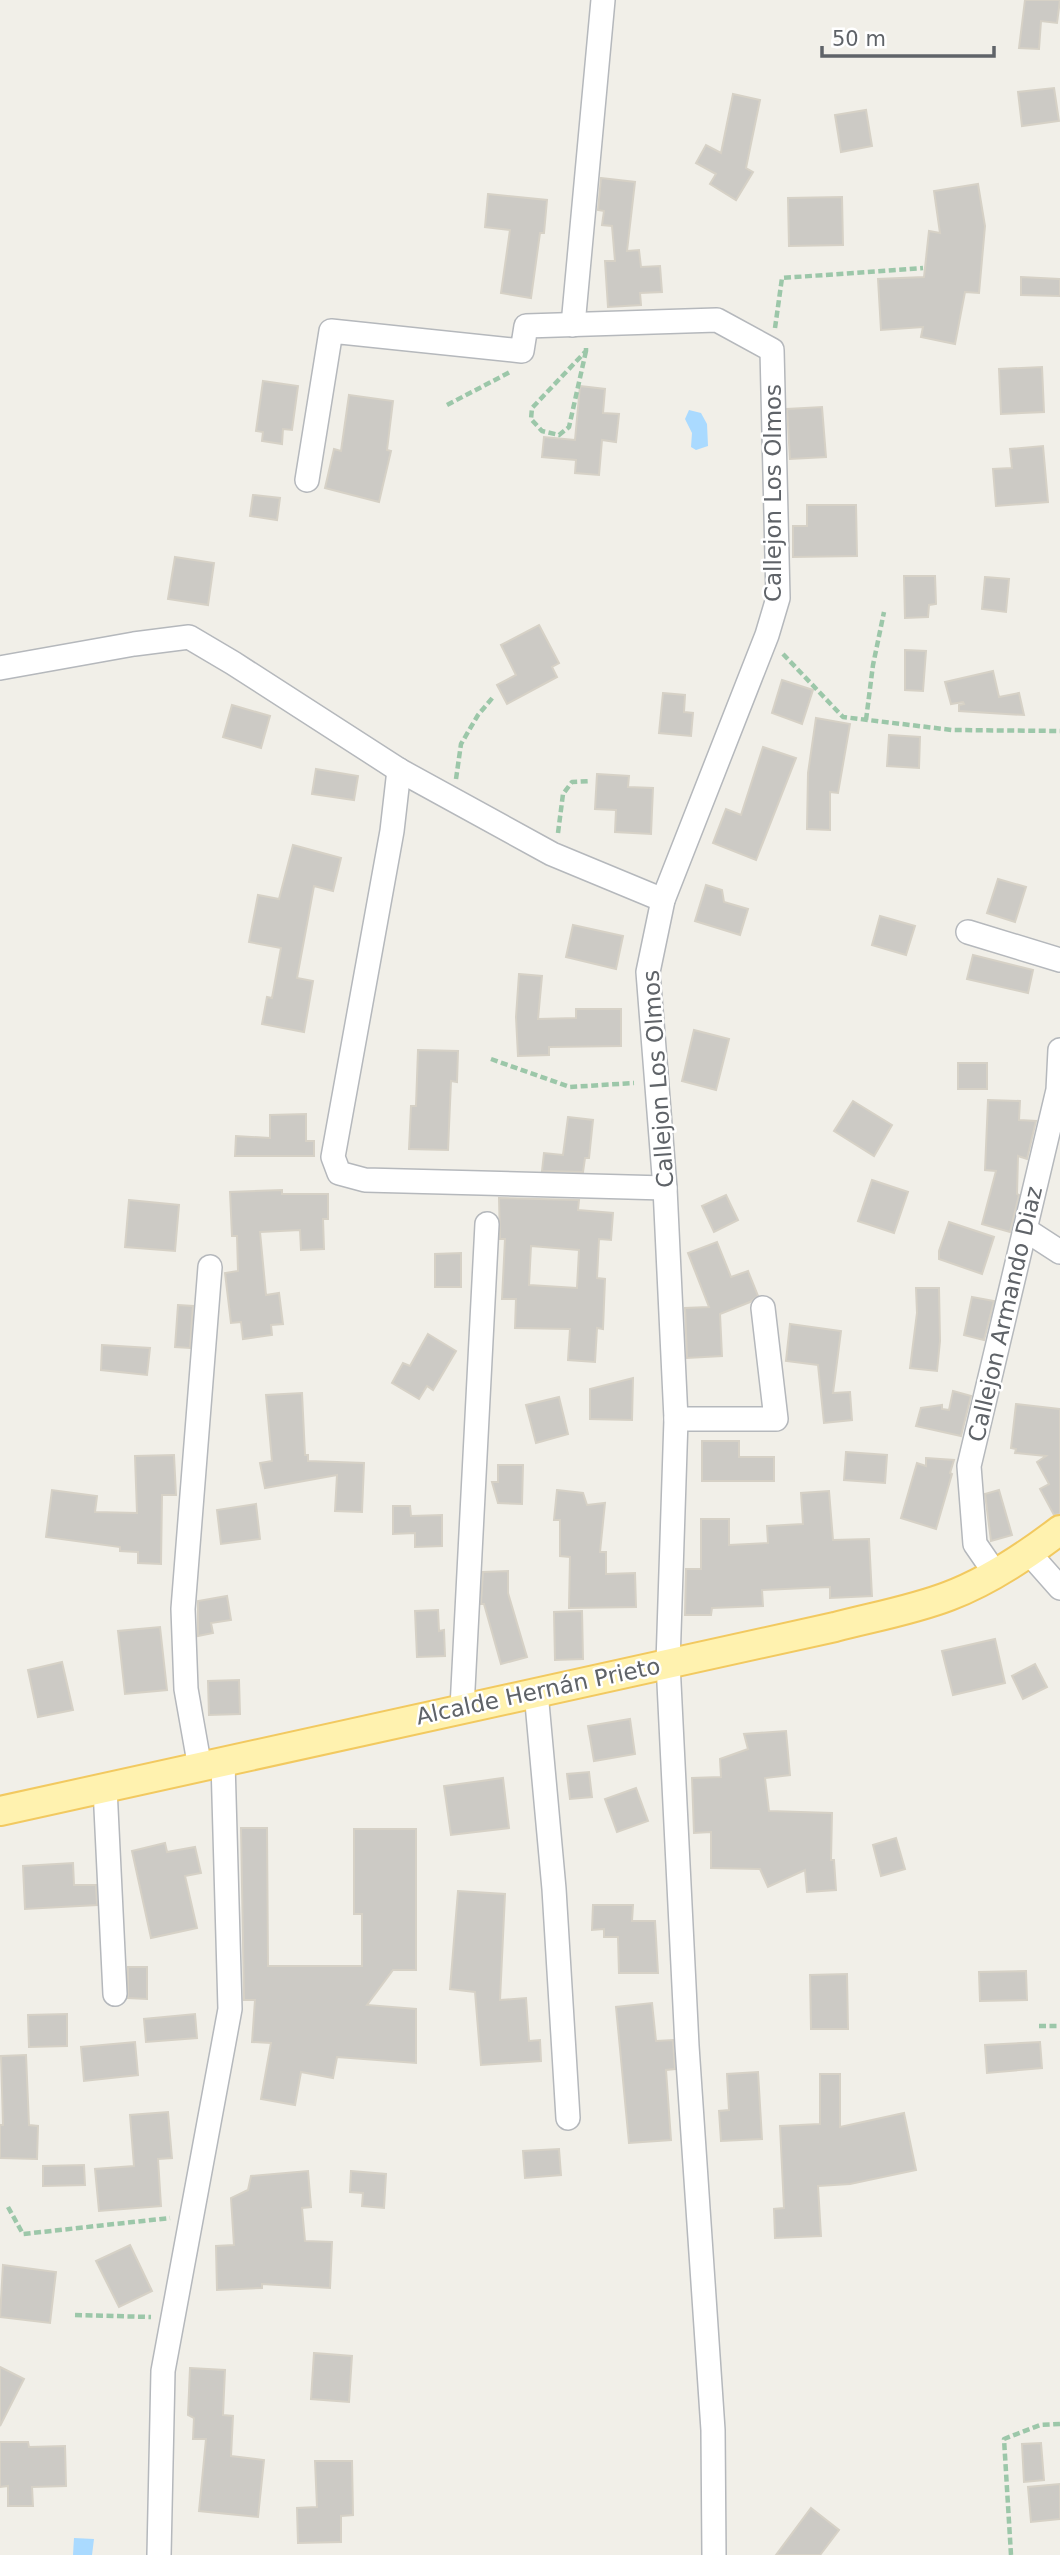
<svg xmlns="http://www.w3.org/2000/svg" width="1060" height="2555" font-family="'DejaVu Sans',sans-serif">
  <style>
    .water { fill: #aadaff }
    .building { fill: #cccac5; stroke: #d6d1c6; stroke-width: 2; fill-rule: evenodd }
    .lines { fill: none; stroke-linecap: round; stroke-linejoin: round }
    .minor-casing { stroke: #b5b8bc; stroke-width: 26 }
    .major-casing { stroke: #f2c960; stroke-width: 32 }
    .path { stroke: #9cc7a9; stroke-width: 4.5; stroke-dasharray: 7 3.5; stroke-linecap: butt }
    .minor { stroke: #fff; stroke-width: 23 }
    .major { stroke: #fff2af; stroke-width: 28 }
    .labels { text-anchor: middle; stroke-width: 5; stroke-linejoin: round; paint-order: stroke }
    .street-label { font-size: 23px; fill: #5f6368; stroke: #fff }
  </style>
  <rect width="100%" height="100%" fill="#f1efe8"/>
  <g class="water">
    <polygon points="689,410 701,413 707,424 708,446 696,450 691,447 692,433 685,419"/>
    <polygon points="74,2538 94,2539 92,2555 73,2555"/>
  </g>
  <g class="building">
    <polygon points="1025,0 1060,0 1057,23 1041,21 1039,49 1019,48"/>
    <polygon points="1054,88 1059,121 1022,126 1018,92"/>
    <polygon points="733,94 760,100 746,168 753,172 736,200 710,184 716,174 696,163 706,145 721,153"/>
    <polygon points="866,110 872,146 841,152 835,115"/>
    <polygon points="601,178 635,182 627,251 639,250 641,267 660,266 662,292 640,293 641,305 608,307 605,261 615,261 612,226 602,225 604,211 598,210"/>
    <polygon points="978,184 985,226 979,293 965,292 955,344 921,337 923,327 881,330 878,279 924,277 929,231 940,233 934,191"/>
    <polygon points="488,194 547,200 544,233 540,233 531,298 501,293 510,230 485,227"/>
    <polygon points="842,197 843,245 789,246 788,198"/>
    <polygon points="1021,277 1060,279 1060,296 1021,295"/>
    <polygon points="1042,367 1044,412 1001,414 999,369"/>
    <polygon points="263,381 298,386 292,430 283,429 282,444 262,441 263,432 256,431"/>
    <polygon points="580,386 605,389 603,413 619,414 616,442 602,440 599,475 575,473 576,460 542,457 544,437 575,440"/>
    <polygon points="349,395 393,401 387,450 391,451 379,502 325,488 334,449 341,451"/>
    <polygon points="822,407 826,457 790,459 787,409"/>
    <polygon points="1043,446 1048,502 996,506 993,469 1012,468 1010,449"/>
    <polygon points="253,495 280,498 277,520 250,516"/>
    <polygon points="807,505 856,505 857,556 793,557 793,526 807,526"/>
    <polygon points="175,557 214,563 208,605 168,599"/>
    <polygon points="904,576 935,576 936,604 929,605 928,617 905,618"/>
    <polygon points="985,577 1009,579 1006,612 982,609"/>
    <polygon points="539,625 559,663 552,667 557,677 507,704 497,685 516,675 501,645"/>
    <polygon points="905,650 926,651 923,691 905,690"/>
    <polygon points="993,671 999,697 1019,693 1024,715 959,711 959,705 964,704 963,702 951,704 945,682"/>
    <polygon points="782,680 813,690 802,724 772,713"/>
    <polygon points="663,693 685,695 684,712 693,713 691,736 659,733"/>
    <polygon points="232,705 270,716 261,748 223,737"/>
    <polygon points="816,718 850,724 838,793 830,792 830,830 807,829 808,773"/>
    <polygon points="889,735 920,737 919,768 887,766"/>
    <polygon points="763,747 796,758 756,860 713,843 726,809 741,815"/>
    <polygon points="316,769 358,776 354,800 312,794"/>
    <polygon points="597,774 629,776 628,787 653,788 651,834 615,832 616,810 595,809"/>
    <polygon points="293,845 341,858 333,891 314,886 297,978 313,981 304,1032 262,1024 267,997 272,998 281,948 249,942 258,895 279,899"/>
    <polygon points="998,879 1026,887 1015,922 987,913"/>
    <polygon points="706,885 722,890 724,902 748,909 740,935 695,921"/>
    <polygon points="880,916 915,926 906,955 872,945"/>
    <polygon points="573,925 623,936 616,969 566,957"/>
    <polygon points="973,955 1033,970 1028,993 967,979"/>
    <polygon points="519,974 542,976 538,1019 576,1018 576,1009 621,1009 621,1046 549,1047 549,1055 518,1056 516,1017"/>
    <polygon points="694,1030 729,1039 716,1090 682,1081"/>
    <polygon points="418,1050 458,1051 457,1082 451,1081 448,1150 409,1149 411,1106 416,1106"/>
    <rect x="958" y="1063" width="29" height="26"/>
    <polygon points="988,1100 1020,1101 1019,1120 1036,1121 1027,1159 1018,1156 1017,1194 1019,1195 1010,1232 982,1224 996,1171 985,1170"/>
    <polygon points="853,1101 892,1125 874,1156 834,1131"/>
    <polygon points="306,1114 306,1141 314,1141 314,1156 235,1156 236,1136 270,1138 270,1115"/>
    <polygon points="568,1117 593,1120 589,1158 585,1158 583,1172 542,1171 544,1153 563,1155"/>
    <polygon points="872,1180 908,1192 894,1233 858,1221"/>
    <polygon points="282,1190 282,1194 328,1194 328,1219 323,1219 324,1249 301,1250 300,1230 260,1232 266,1295 279,1293 283,1324 271,1325 272,1335 243,1339 241,1322 231,1323 225,1273 238,1271 237,1236 232,1236 230,1192"/>
    <polygon points="726,1195 738,1220 714,1232 702,1206"/>
    <path d="M499,1198L579,1200L578,1210L613,1213L611,1240L599,1239L597,1278L605,1279L603,1329L597,1328L595,1362L568,1360L570,1329L515,1328L516,1299H502L505,1239H500ZM531,1246L579,1250L577,1288L529,1285Z"/>
    <polygon points="129,1200 179,1205 175,1251 125,1247"/>
    <polygon points="949,1222 994,1237 982,1274 939,1259 939,1251"/>
    <polygon points="717,1242 731,1277 748,1271 758,1296 750,1302 720,1314 722,1356 687,1358 685,1308 709,1307 688,1253"/>
    <polygon points="461,1253 461,1287 435,1287 435,1254"/>
    <polygon points="916,1288 939,1288 940,1341 937,1371 910,1368 917,1313"/>
    <polygon points="972,1297 994,1301 984,1340 964,1335"/>
    <polygon points="178,1305 193,1306 190,1348 175,1347"/>
    <polygon points="790,1324 841,1331 833,1393 850,1392 852,1420 824,1423 818,1365 786,1361"/>
    <polygon points="428,1334 456,1351 433,1390 427,1386 419,1399 392,1383 403,1363 410,1366"/>
    <polygon points="102,1345 150,1348 147,1375 101,1370"/>
    <polygon points="633,1378 632,1420 590,1419 590,1389"/>
    <polygon points="953,1391 971,1396 961,1436 916,1426 921,1408 942,1405 942,1409 949,1410"/>
    <polygon points="302,1393 305,1455 308,1455 308,1461 364,1463 362,1512 335,1511 337,1475 265,1488 260,1463 272,1461 266,1395"/>
    <polygon points="559,1397 568,1434 536,1443 526,1405"/>
    <polygon points="1016,1404 1060,1409 1060,1514 1054,1515 1040,1489 1049,1484 1037,1462 1046,1456 1015,1453 1016,1449 1011,1448"/>
    <polygon points="702,1441 739,1441 739,1457 774,1457 774,1481 702,1481"/>
    <polygon points="846,1452 887,1455 885,1483 844,1480"/>
    <polygon points="174,1455 176,1495 162,1495 161,1564 138,1563 138,1552 120,1551 120,1547 46,1537 52,1490 97,1496 95,1512 137,1513 135,1456"/>
    <polygon points="926,1458 954,1460 950,1473 952,1474 936,1529 901,1518 917,1463 926,1466"/>
    <polygon points="498,1465 523,1465 522,1504 498,1503 492,1482 498,1482"/>
    <polygon points="557,1490 583,1493 587,1505 605,1503 600,1552 606,1552 606,1574 635,1573 636,1607 569,1608 570,1557 560,1556 560,1520 554,1520"/>
    <polygon points="999,1490 1012,1535 991,1541 985,1494"/>
    <polygon points="829,1491 833,1540 869,1539 872,1596 830,1598 830,1587 762,1590 763,1606 712,1608 711,1615 685,1615 686,1569 701,1569 701,1519 729,1519 729,1545 768,1543 767,1526 803,1524 801,1493"/>
    <polygon points="256,1504 260,1539 221,1544 217,1510"/>
    <polygon points="393,1506 410,1506 411,1516 442,1515 442,1546 415,1547 415,1533 393,1534"/>
    <polygon points="508,1571 508,1593 527,1657 501,1664 484,1604 481,1604 483,1572"/>
    <polygon points="227,1596 231,1620 211,1623 213,1633 198,1636 198,1601"/>
    <polygon points="438,1610 439,1631 444,1630 445,1656 417,1657 415,1611"/>
    <polygon points="582,1611 583,1659 555,1660 554,1612"/>
    <polygon points="160,1627 167,1690 125,1694 118,1631"/>
    <polygon points="995,1639 1005,1683 953,1695 942,1651"/>
    <polygon points="62,1662 73,1710 38,1717 28,1670"/>
    <polygon points="1035,1664 1047,1687 1023,1699 1012,1676"/>
    <polygon points="239,1680 240,1714 209,1715 208,1681"/>
    <polygon points="630,1719 635,1754 594,1761 588,1726"/>
    <polygon points="786,1731 790,1775 765,1778 769,1811 832,1813 831,1860 834,1860 836,1890 807,1892 805,1870 768,1887 760,1869 711,1868 711,1832 694,1833 692,1778 721,1777 720,1759 748,1749 744,1734"/>
    <polygon points="589,1772 592,1797 570,1799 567,1774"/>
    <polygon points="503,1778 509,1828 451,1835 444,1786"/>
    <polygon points="636,1788 648,1821 617,1832 605,1799"/>
    <polygon points="241,1828 267,1828 268,1966 362,1966 362,1914 354,1914 354,1829 416,1829 416,1970 393,1970 367,2005 416,2009 416,2063 337,2057 333,2078 301,2072 295,2105 261,2099 271,2043 252,2042 255,2000 244,2000"/>
    <polygon points="896,1838 905,1869 881,1876 873,1845"/>
    <polygon points="165,1843 167,1852 195,1847 201,1873 185,1876 197,1928 151,1938 132,1851"/>
    <polygon points="73,1863 74,1885 96,1885 97,1905 25,1909 23,1866"/>
    <polygon points="458,1891 505,1894 500,2000 526,1998 529,2041 540,2040 541,2061 481,2065 475,1992 450,1989"/>
    <polygon points="593,1905 633,1905 632,1921 655,1921 658,1973 619,1973 618,1937 604,1937 604,1929 592,1930"/>
    <polygon points="128,1967 147,1967 147,1999 128,1998"/>
    <polygon points="1026,1971 1027,2000 980,2001 979,1972"/>
    <polygon points="847,1974 848,2029 811,2029 810,1975"/>
    <polygon points="652,2003 656,2041 673,2040 675,2069 666,2070 671,2140 629,2143 616,2007"/>
    <polygon points="67,2014 67,2046 29,2047 28,2015"/>
    <polygon points="195,2014 197,2038 146,2042 144,2019"/>
    <polygon points="135,2042 138,2075 84,2081 81,2047"/>
    <polygon points="1040,2042 1042,2068 987,2073 985,2045"/>
    <polygon points="26,2055 29,2125 38,2126 37,2159 0,2158 0,2125 3,2125 1,2056"/>
    <polygon points="758,2072 762,2139 721,2141 719,2111 729,2110 727,2074"/>
    <polygon points="820,2074 840,2074 840,2127 904,2113 916,2170 850,2184 818,2186 821,2236 775,2238 774,2209 784,2208 780,2126 820,2124"/>
    <polygon points="168,2112 172,2158 158,2159 161,2206 99,2211 95,2169 134,2166 130,2115"/>
    <polygon points="559,2149 561,2175 525,2178 523,2151"/>
    <polygon points="84,2165 85,2185 43,2186 43,2166"/>
    <polygon points="308,2171 311,2207 302,2208 305,2241 332,2242 330,2288 262,2284 262,2288 217,2290 216,2246 234,2245 231,2198 248,2190 251,2176"/>
    <polygon points="351,2171 386,2174 384,2208 362,2206 363,2193 350,2192"/>
    <polygon points="130,2245 152,2291 119,2307 96,2261"/>
    <polygon points="3,2265 56,2272 50,2323 0,2317"/>
    <polygon points="314,2353 352,2356 349,2402 311,2399"/>
    <polygon points="0,2367 24,2379 0,2426"/>
    <polygon points="190,2368 225,2370 223,2415 233,2416 231,2456 264,2460 258,2517 199,2511 206,2439 193,2439 194,2418 188,2415"/>
    <polygon points="0,2442 28,2442 29,2447 65,2446 66,2486 32,2487 33,2506 8,2506 8,2486 0,2487"/>
    <polygon points="1041,2443 1044,2480 1024,2482 1022,2444"/>
    <polygon points="315,2461 352,2461 353,2515 341,2516 341,2542 298,2543 297,2508 317,2507"/>
    <polygon points="1060,2484 1060,2519 1031,2522 1028,2487"/>
    <polygon points="811,2508 839,2530 820,2555 776,2555"/>
  </g>
  <g class="lines">
    <g class="minor-casing">
      <g id="minor">
        <polyline points="573,325 603,0"/>
        <polyline points="307,480 331,331 522,351 526,326 717,320 772,350 778,598 767,635 663,900 648,972 665,1188 676,1419 668,1663 687,2046 713,2430 714,2555"/>
        <polyline points="0,668 134,644 189,637 233,663 399,770 552,854 663,900"/>
        <polyline points="399,770 392,831 333,1157 339,1173 365,1180 665,1188"/>
        <polyline points="968,932 1060,960"/>
        <polyline points="1026,1230 1060,1252"/>
        <polyline points="676,1419 776,1419 763,1308"/>
        <polyline points="1029,1553 1060,1588"/>
        <polyline points="995,1573 975,1544 969,1466 1058,1090 1060,1050"/>
        <polyline points="536,1692 554,1889 568,2118"/>
        <polyline points="462,1708 487,1224"/>
        <polyline points="200,1768 186,1689 183,1609 210,1267"/>
        <polyline points="105,1788 115,1994"/>
        <polyline points="159,2555 163,2371 230,2009 223,1762"/>
      </g>
    </g>
    <g class="major-casing">
      <path id="major" d="M0,1811L835,1627C873,1617 913,1610 949,1596C989,1581 1026,1556 1060,1530"/>
    </g>
    <g class="path">
      <polyline points="775,328 782,278 923,268"/>
      <polyline points="586,351 569,427 559,435 542,431 531,419 532,408 586,351 586,346"/>
      <polyline points="447,405 510,372"/>
      <polyline points="783,654 843,717 952,730 1060,731"/>
      <polyline points="866,720 873,665 884,612"/>
      <polyline points="456,779 461,744 478,715 494,696"/>
      <polyline points="558,833 563,794 572,782 591,781"/>
      <polyline points="491,1059 570,1087 634,1083"/>
      <polyline points="1039,2026 1060,2026"/>
      <polyline points="8,2207 23,2234 170,2218"/>
      <polyline points="75,2315 151,2317"/>
      <polyline points="1011,2555 1004,2439 1040,2425 1060,2424"/>
    </g>
    <use href="#minor" class="minor"/>
    <use href="#major" class="major"/>
  </g>
  <g class="labels">
    <g class="street-label">
      <text transform="translate(773 493) rotate(-90)" y="8">Callejon Los Olmos</text>
      <text transform="translate(658 1079) rotate(-94)" y="8">Callejon Los Olmos</text>
      <text transform="translate(1005 1314) rotate(-77)" y="8">Callejon Armando Diaz</text>
      <text transform="translate(538 1691) rotate(-12)" y="8">Alcalde Hernán Prieto</text>
    </g>
  </g>
  <path d="M822 46v10h172v-10" fill="none" stroke="#5f6368" stroke-width="3.5"/>
  <text x="832" y="46" font-size="21" fill="#5f6368" stroke="#ffffff" stroke-width="5" paint-order="stroke">50 m</text>
</svg>
